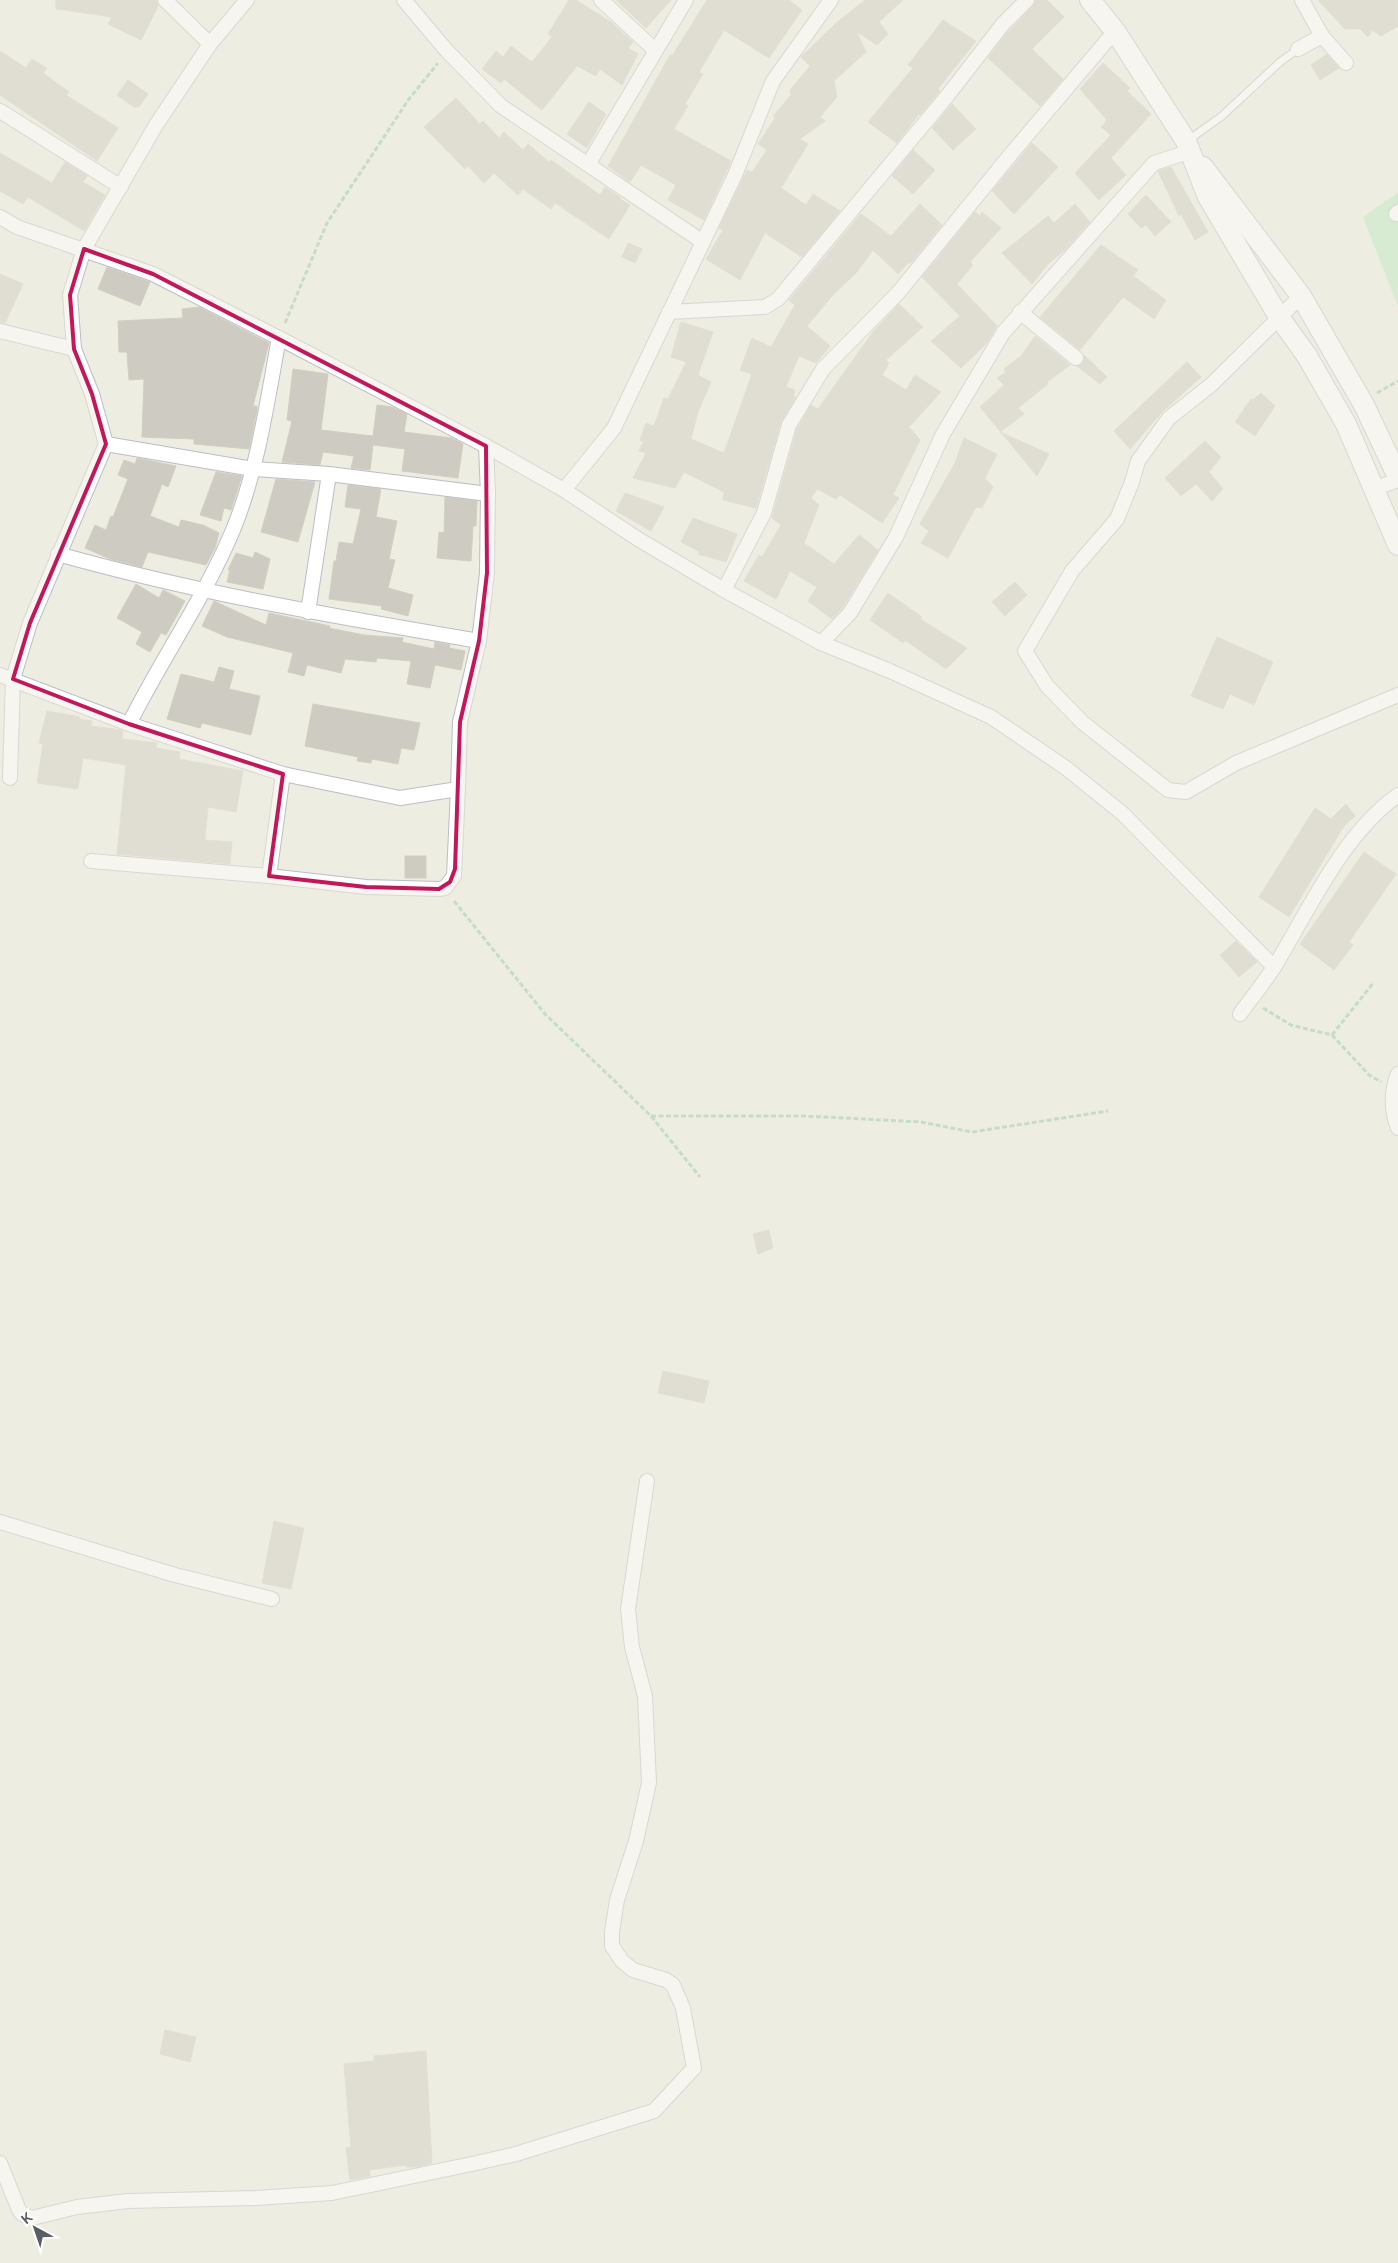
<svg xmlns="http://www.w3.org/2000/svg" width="1398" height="2263" font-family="Raleway,sans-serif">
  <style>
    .green { fill: #bae9bf }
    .building { fill: #cecbc2; stroke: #d3cfbf }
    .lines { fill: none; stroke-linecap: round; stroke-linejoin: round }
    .lane-casing { stroke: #bbbec4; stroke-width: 9 }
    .street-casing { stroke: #bbbec4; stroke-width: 16 }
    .secondary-casing { stroke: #babdc4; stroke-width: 22 }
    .path { stroke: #93caa8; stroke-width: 3; stroke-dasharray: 5 2.5; stroke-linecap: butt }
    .lane { stroke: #fff; stroke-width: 7 }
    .street { stroke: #fff; stroke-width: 14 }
    .secondary { stroke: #fff; stroke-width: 20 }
    .marked { fill: none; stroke: #c2185b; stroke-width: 4; stroke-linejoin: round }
  </style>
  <rect width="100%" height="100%" fill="#eeede1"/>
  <polygon class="green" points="1398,192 1398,307 1363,217"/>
  <g class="building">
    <polygon points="56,0 156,0 158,6 141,40 108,24 112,17 56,9"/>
    <polygon points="569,0 576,0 611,22 633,42 628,48 638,54 622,85 600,69 596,76 577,66 542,110 504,79 501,83 482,69 496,51 503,57 511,46 532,62 552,37 548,34"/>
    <polygon points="616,0 671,0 646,28"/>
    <polygon points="707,0 789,0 802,10 769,58 724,30 699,72 703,74 685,104 688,106 674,129 731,161 704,220 668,200 676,185 641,165 630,182 608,166 670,55 672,56"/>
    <polygon points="865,0 903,0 879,22 888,34 877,45 857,32 866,52 834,81 837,97 820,117 825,121 800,139 808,144 781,188 806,205 813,194 840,211 802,257 765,233 740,280 706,259 723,230 719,228 747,170 752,172 767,150 758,144 775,118 773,116 791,95 790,90 810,66 801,57 836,23"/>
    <polygon points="1036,0 1047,0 1064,17 1032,49 1063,79 1040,106 988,58 1006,34 1033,6"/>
    <polygon points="1318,0 1398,0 1398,26 1381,36 1372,30 1368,37 1360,29 1345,29"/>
    <polygon points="943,20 976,41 938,89 940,91 920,115 919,114 897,143 868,122 913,68 908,65"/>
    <polygon points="0,51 26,68 32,59 47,68 43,73 69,92 66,95 118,128 97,161 0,95"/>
    <polygon points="1327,54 1339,68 1320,80 1311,65"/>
    <polygon points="1103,63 1130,88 1127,91 1151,114 1111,158 1126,175 1099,200 1075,173 1111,135 1101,127 1107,120 1080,89"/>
    <polygon points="128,80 148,94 139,107 134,107 117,95"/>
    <polygon points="456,98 480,124 483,121 499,138 504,132 523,150 528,144 549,162 551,160 600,195 605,187 621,198 620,199 630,205 609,239 555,203 551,209 523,189 518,195 494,173 484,183 468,166 465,169 424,127"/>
    <polygon points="589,102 606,114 587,148 567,134"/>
    <polygon points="952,104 976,129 953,150 932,128"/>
    <polygon points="1032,143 1058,167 1014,214 992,191"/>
    <polygon points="913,150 935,170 913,194 892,176"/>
    <polygon points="0,153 52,183 65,162 87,176 83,182 105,195 84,231 28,197 23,204 0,191"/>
    <polygon points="1171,167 1208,232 1195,240 1181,214 1179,216 1158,171"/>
    <polygon points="1146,195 1171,222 1155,236 1146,225 1141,228 1128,214"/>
    <polygon points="920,204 942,225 910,264 909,262 898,274 873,250 857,272 832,296 807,326 830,346 816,363 799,356 786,387 795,390 793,396 796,397 781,422 756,508 723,500 724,492 684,472 675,488 633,478 646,453 639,451 643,442 640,440 646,423 654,426 664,398 668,399 686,362 671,357 681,322 713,332 698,375 711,382 698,412 691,439 724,453 752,374 740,370 752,338 771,347 795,305 789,300 861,214 891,236"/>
    <polygon points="1075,204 1090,222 1065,250 1049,263 1032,284 1002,253 1048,216 1054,223"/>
    <polygon points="975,212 980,216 982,212 1001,228 970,262 973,265 957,284 997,326 986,344 961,368 931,341 960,316 922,277"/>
    <polygon points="628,243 642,249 635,263 622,257"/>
    <polygon points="1101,245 1138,270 1133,276 1166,300 1154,319 1123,297 1080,350 1040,317"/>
    <polygon points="107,267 150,282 140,306 98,289"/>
    <polygon points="0,274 23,284 5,323 0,322"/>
    <polygon points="899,304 923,327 886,360 889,363 882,375 906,390 915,375 941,392 909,427 920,440 893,495 899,498 882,523 840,495 836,499 817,489 811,498 819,505 804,543 834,564 859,535 878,550 843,607 832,619 808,601 817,587 790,571 776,599 744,581 759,555 762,557 781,525 772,518 797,429 811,405 818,409 873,332"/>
    <polygon points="199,307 269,343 253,406 257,406 257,410 249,449 194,444 194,439 142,437 144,379 129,380 127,352 119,352 118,321 183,318 182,309"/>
    <polygon points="1035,336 1070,365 1047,382 1048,384 1018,408 1024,414 1000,432 1049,454 1037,476 980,407 1004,385 997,378 1006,372 1004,369 1022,355"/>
    <polygon points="1084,355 1107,377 1100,384 1077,366 1083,363"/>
    <polygon points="1187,362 1201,377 1163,411 1130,449 1114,431"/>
    <polygon points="293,369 328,374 321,430 373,436 377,405 392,407 407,414 404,432 452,438 463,444 458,478 402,471 405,449 373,445 370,470 351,468 354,456 323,452 320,465 282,462 292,421 287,420"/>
    <polygon points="1261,393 1275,406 1255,436 1235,422 1251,399 1253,400"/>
    <polygon points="964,438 997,454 985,478 993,487 982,508 976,507 948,558 921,543 929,531 920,524 955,463"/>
    <polygon points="1205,441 1221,457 1209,472 1223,489 1212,501 1196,484 1181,496 1165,478"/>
    <polygon points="137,458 176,466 168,487 162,484 150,516 179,527 181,520 203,525 219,533 215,548 206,565 148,552 142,567 110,559 85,548 95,525 106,530 111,516 113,517 128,479 118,475 124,460 135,464"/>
    <polygon points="216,472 242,476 231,510 224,508 221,521 200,515"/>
    <polygon points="276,479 315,482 298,542 261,532"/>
    <polygon points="348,485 381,489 376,517 397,521 389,559 395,560 388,588 413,595 408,616 381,609 382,606 329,599 334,561 336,561 339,542 353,544 361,509 345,507"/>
    <polygon points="625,493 664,507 651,531 616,511"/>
    <polygon points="445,497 477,501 476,526 473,526 471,561 437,558 439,532 444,533"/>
    <polygon points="693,518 737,534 726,562 698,554 700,552 681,542"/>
    <polygon points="255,552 270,559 263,589 227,582 230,570 228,570 236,553 253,558"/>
    <polygon points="1015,582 1027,595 1005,616 992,602"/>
    <polygon points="136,584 159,598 163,590 185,601 166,635 161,633 150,652 136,644 142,632 117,618"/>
    <polygon points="888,593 922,617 920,619 967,648 946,669 905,640 903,643 870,620"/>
    <polygon points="214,601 266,625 269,613 330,626 329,628 364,635 403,638 402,642 434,649 435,642 450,645 449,648 465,651 461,670 435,665 430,688 407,684 411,661 377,658 376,662 345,659 341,673 307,665 304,676 288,672 293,653 227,637 202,626"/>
    <polygon points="1217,637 1273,662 1254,705 1230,694 1223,709 1191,696"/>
    <polygon points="219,667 234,671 229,689 260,696 251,735 202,723 200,728 167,719 181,674 214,682"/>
    <polygon points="313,704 420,723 414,750 401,748 398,764 372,759 371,763 357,761 358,757 305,746"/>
    <polygon points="47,711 80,717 79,719 92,721 91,726 121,730 123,731 122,739 157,743 156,748 180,752 179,759 243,771 236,812 208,807 205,840 232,842 230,864 117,854 126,765 83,758 78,789 37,783 43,744 39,743"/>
    <polygon points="1346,804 1355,816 1344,826 1289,917 1259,897 1315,808 1331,819"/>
    <polygon points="1364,852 1396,874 1349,942 1353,945 1334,970 1300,944"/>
    <rect x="405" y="856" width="21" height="22"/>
    <polygon points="1236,941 1257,962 1239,977 1220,955"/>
    <polygon points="769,1230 773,1248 758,1254 753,1234"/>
    <polygon points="663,1371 709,1381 704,1403 658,1393"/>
    <polygon points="274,1521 304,1528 291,1589 262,1583"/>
    <polygon points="165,2030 196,2037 190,2062 160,2054"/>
    <polygon points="426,2051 432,2163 416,2167 406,2167 406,2165 369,2170 370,2176 350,2180 346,2148 351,2147 344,2064 374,2061 374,2056"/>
  </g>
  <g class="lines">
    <g class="lane-casing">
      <polyline id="lane" points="1187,141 1222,116 1280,62 1298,49"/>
    </g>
    <g class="street-casing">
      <g id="street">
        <polyline points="165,0 210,44"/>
        <polyline points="404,0 447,51 501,106 703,242"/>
        <polyline points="601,0 655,50"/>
        <polyline points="1322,36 1346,63"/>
        <polyline points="1298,49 1322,36 1302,0"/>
        <polyline points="0,111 121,187"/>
        <polyline points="589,163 686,0"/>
        <polyline points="1396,214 1398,212"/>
        <polyline points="0,217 17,227 153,274 279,338 486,446 564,490 638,539 724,590 821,643 850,613 896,537 943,434 1003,333 1154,163 1191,151"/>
        <polyline points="1301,296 1211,385 1169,418 1138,461 1132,482 1117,519 1072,571 1025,651 1047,686 1082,722 1168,790 1186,792 1236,763 1398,695"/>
        <polyline points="669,312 765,307 778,299 948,95 1003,24 1027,0"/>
        <polyline points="1020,312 1076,358"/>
        <polyline points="0,331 74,349"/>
        <polyline points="106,444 253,469 329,474 488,494"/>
        <polyline points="1373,489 1398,480"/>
        <polyline points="564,490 614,428 735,175 773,81 831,0"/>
        <path d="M58,554C196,593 338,617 479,641"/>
        <polyline points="724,590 764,513 789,425 823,369 898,293 1011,154 1115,31"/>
        <polyline points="308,612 329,474"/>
        <polyline points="821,643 890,671 991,717 1066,768 1122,813 1274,967"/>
        <polyline points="0,675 129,724 283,774 400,798 458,789 460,722 479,641 487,573 488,494 486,446"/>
        <path d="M129,724C162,658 205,597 233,530C258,469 267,402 279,338"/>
        <polyline points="10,778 13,679 30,623 106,444 92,394 74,349 70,295 84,249 156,125 210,44 247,0"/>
        <polyline points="91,861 269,876 366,887 439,889 445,888 454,876 458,789"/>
        <polyline points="269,876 283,774"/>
        <path d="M1240,1014C1252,997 1265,982 1276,964C1310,908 1343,834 1398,795"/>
        <path d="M1398,1074C1391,1091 1391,1111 1398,1128"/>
        <polyline points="0,1522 175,1575 272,1599"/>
        <polyline points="0,2163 19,2210 23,2215 32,2218 77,2207 128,2201 256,2198 332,2193 472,2164 516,2154 654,2111 694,2068 683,2008 673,1985 666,1980 633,1970 622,1961 612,1946 612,1932 617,1900 636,1841 649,1783 645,1696 632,1647 628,1609 647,1481"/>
      </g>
    </g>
    <g class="secondary-casing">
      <g id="secondary">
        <polyline points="1090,0 1115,31 1186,141 1208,197 1279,317 1307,356 1346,424 1398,545"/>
        <polyline points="1203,167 1301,296 1364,405 1398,477"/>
      </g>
    </g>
    <g class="path">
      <polyline points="285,323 327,223 409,99 438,63"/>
      <polyline points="1377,393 1398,381"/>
      <polyline points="454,901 545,1014 651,1116 700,1177"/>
      <polyline points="1263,1008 1291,1025 1332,1035 1369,1075 1381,1082"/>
      <polyline points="1332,1035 1374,982"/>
      <polyline points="651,1116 806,1116 921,1122 972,1132 1108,1111"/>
    </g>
    <use href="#lane" class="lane"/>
    <use href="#street" class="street"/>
    <use href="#secondary" class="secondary"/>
  </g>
  <path d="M0 0H1398V2263H0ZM84,249L153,274L486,446L487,573L479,641L460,722L455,869L450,882L439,889L366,887L269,876L283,774L129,724L13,679L30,623L106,444L92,394L74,349L70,295Z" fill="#eeede1" fill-opacity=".55" fill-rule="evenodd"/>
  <path class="marked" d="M84,249L153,274L486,446L487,573L479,641L460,722L455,869L450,882L439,889L366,887L269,876L283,774L129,724L13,679L30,623L106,444L92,394L74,349L70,295Z"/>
  <g transform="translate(35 2228) rotate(320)" stroke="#ffffff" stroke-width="4" paint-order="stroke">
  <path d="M0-4L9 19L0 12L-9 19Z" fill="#595d64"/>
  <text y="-8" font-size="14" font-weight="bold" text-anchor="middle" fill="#595d64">K</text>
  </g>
</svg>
